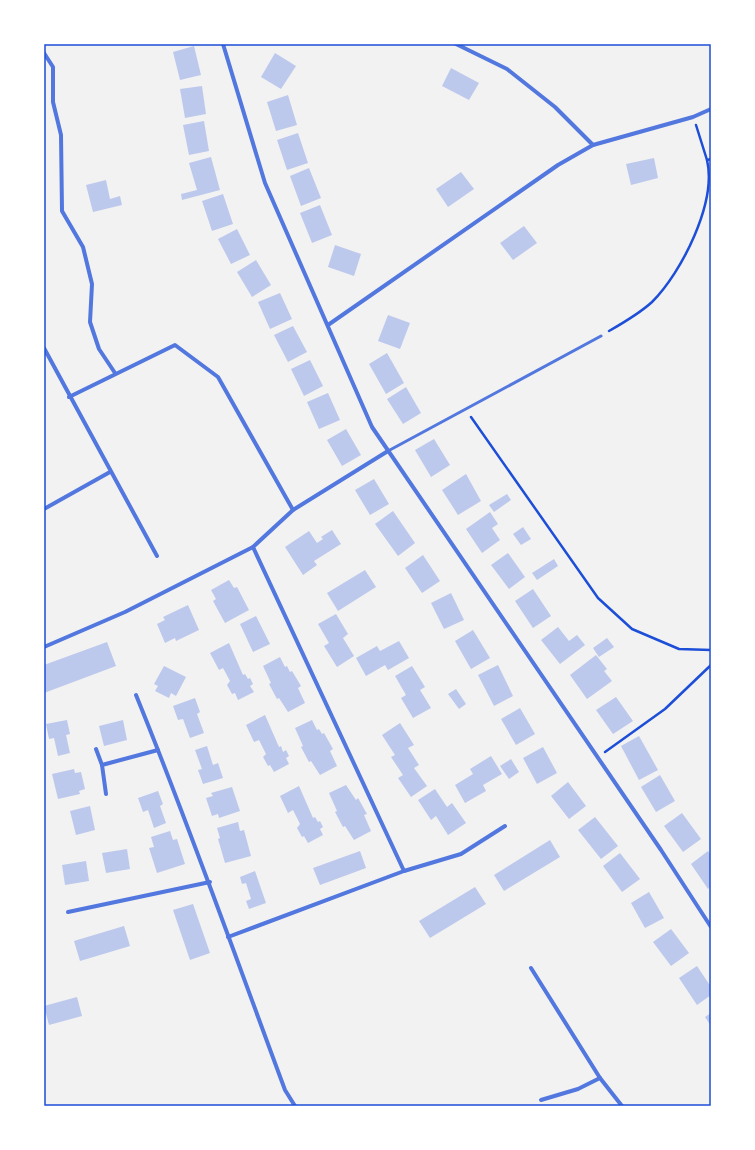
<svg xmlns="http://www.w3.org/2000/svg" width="755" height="1150" font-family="Lato,sans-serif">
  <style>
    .building { fill: #bdc9ec }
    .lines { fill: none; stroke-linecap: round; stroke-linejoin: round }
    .path { stroke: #1d4ed8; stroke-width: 2.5 }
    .service { stroke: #5277de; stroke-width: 3 }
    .minor { stroke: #5277de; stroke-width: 4 }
    .neatline { fill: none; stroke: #1d4ed8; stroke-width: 1.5 }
  </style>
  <rect width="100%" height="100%" fill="#f2f2f2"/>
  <g class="building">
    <polygon points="194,46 201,75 180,80 173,52"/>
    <polygon points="275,53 296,66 281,89 261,77"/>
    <polygon points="451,68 479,83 469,100 442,86"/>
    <polygon points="202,86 206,114 185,118 180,89"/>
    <polygon points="288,95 297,125 276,131 267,102"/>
    <polygon points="204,121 209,151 189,155 183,125"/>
    <polygon points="298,133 308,163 287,170 277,140"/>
    <polygon points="211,157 220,190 182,200 181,194 197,190 189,163"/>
    <polygon points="654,158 658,178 631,185 626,164"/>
    <polygon points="309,168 321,198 301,206 290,176"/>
    <polygon points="461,172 474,189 448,207 436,189"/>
    <polygon points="106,180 110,199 120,196 122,205 93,212 86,185"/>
    <polygon points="223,194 233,224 212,231 202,201"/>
    <polygon points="320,205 332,235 312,243 300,213"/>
    <polygon points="524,226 537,243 513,260 500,243"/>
    <polygon points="237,229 250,255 231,264 218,239"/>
    <polygon points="335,245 361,254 354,276 328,267"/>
    <polygon points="256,260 271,285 252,297 237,272"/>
    <polygon points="280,293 292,319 270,329 258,302"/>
    <polygon points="388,315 410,323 400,349 378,341"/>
    <polygon points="293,326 307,352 288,362 274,335"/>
    <polygon points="387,353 404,383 386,394 369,364"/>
    <polygon points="310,360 323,386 304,396 291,369"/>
    <polygon points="406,387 421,413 403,424 387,399"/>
    <polygon points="328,393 340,420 319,429 307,402"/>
    <polygon points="346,429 361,455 342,466 327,440"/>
    <polygon points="434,439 450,465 431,477 415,450"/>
    <polygon points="466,474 481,501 458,515 442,490"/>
    <polygon points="374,479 389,504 370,515 355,490"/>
    <polygon points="507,494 511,500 494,512 489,505"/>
    <polygon points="393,511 415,543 398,556 375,524"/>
    <polygon points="490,512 498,524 492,528 500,540 482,553 466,529"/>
    <polygon points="523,527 531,539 521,545 513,534"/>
    <polygon points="332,530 341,544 314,561 317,565 303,575 285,547 309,531 317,543 323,539 321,537"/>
    <polygon points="508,553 525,577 509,589 491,565"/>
    <polygon points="423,555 440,581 422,593 405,568"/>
    <polygon points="554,559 558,566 537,580 532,573"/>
    <polygon points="365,570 376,587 338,611 327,593"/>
    <polygon points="229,580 234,588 237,587 249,610 225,623 213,601 216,599 211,590"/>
    <polygon points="533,589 551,616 533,628 515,601"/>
    <polygon points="451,593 464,620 444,629 431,603"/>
    <polygon points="188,605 199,630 176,641 175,638 165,643 157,624 165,620 163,617"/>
    <polygon points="336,614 348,634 343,638 354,656 337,667 324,646 329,643 318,624"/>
    <polygon points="256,616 270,644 253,652 240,624"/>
    <polygon points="558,627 569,641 577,635 585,645 560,664 541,640"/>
    <polygon points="473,630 490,658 471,669 455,641"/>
    <polygon points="607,638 614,647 599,657 593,648"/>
    <polygon points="399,641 409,658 388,670 385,665 366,676 356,658 377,646 380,651"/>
    <polygon points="107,642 116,666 44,693 44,665"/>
    <polygon points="229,643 243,675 245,674 248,679 250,678 253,684 250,686 254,692 238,700 235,693 232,694 227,685 230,681 223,668 219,670 210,653"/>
    <polygon points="596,655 607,669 604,671 612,681 587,699 570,675"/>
    <polygon points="280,657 285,667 287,666 290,672 292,671 301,686 298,688 305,703 288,712 279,698 277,699 269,684 271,683 263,666"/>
    <polygon points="498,665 513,696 494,706 478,675"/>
    <polygon points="164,666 186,677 176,696 171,693 169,698 155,691 158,686 154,684"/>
    <polygon points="412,666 425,687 420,690 431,708 413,718 401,698 406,695 395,676"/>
    <polygon points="456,689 466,704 459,709 448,694"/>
    <polygon points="616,697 633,721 613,734 596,710"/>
    <polygon points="195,698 200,712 197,714 204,733 190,738 183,719 178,720 173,706"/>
    <polygon points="520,708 535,734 516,745 501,719"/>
    <polygon points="265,715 279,747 281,746 283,752 286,750 289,756 286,758 289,764 274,772 270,765 268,766 263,757 266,754 259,740 254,742 246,725"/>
    <polygon points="67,720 70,734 66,735 70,753 58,756 54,738 49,739 46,724"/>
    <polygon points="123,720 127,740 104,746 99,726"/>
    <polygon points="312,720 317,730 319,729 322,734 324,733 333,749 330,751 337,766 320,775 311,761 309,762 301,747 303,746 295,728"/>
    <polygon points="400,723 414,745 408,748 419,765 414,768 427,786 411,797 398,778 403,775 391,757 395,755 382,735"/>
    <polygon points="639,736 658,770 639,780 621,746"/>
    <polygon points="207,746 213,765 218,763 223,778 203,784 198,770 202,769 195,750"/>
    <polygon points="543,747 557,773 537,784 523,758"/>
    <polygon points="491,756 502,774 483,785 486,791 465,803 455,785 473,774 470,769"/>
    <polygon points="511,759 519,772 509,779 500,766"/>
    <polygon points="74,769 75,773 81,772 85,789 79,791 80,794 58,799 52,774"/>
    <polygon points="660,775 675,801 656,812 641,787"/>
    <polygon points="568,782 586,806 569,819 551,796"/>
    <polygon points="346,785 356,800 358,798 367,814 364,815 371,831 354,840 345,826 343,827 335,812 337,811 329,793"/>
    <polygon points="299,786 313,818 315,817 318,822 320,821 323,827 320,829 323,835 308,843 304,836 302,837 297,828 300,824 293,810 288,813 280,796"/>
    <polygon points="232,787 240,811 219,818 218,814 212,816 206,798 213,796 211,793"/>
    <polygon points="435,789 447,807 452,803 466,823 448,835 436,816 431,820 418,800"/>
    <polygon points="158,791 163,804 160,806 166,823 154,828 148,810 143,812 138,798"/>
    <polygon points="90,806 95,830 76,835 70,811"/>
    <polygon points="682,813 701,839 683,852 664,826"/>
    <polygon points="595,817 618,846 601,859 578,830"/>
    <polygon points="238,822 240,831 244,830 251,856 225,863 218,839 220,838 217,828"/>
    <polygon points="170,831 173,840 177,839 185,864 157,873 149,848 154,847 151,837"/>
    <polygon points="550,840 560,857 504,891 494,875"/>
    <polygon points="127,849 130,869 106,873 102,853"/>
    <polygon points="360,851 366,868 320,885 313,868"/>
    <polygon points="708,851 711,855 711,886 708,889 691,864"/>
    <polygon points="620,853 640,879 622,892 603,866"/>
    <polygon points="86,861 89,881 65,885 62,865"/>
    <polygon points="255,871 266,903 249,909 246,901 251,899 246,883 242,884 240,877"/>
    <polygon points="475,887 486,904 430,938 419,921"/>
    <polygon points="649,892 664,918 645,928 631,903"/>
    <polygon points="193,904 210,953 190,960 173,910"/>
    <polygon points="124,926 130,946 80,961 74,941"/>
    <polygon points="671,929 689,953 671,966 653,942"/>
    <polygon points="697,966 711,987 711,995 697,1005 679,978"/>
    <polygon points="77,997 82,1016 49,1025 44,1006"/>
    <polygon points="711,1013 711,1026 705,1017"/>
  </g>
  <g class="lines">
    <g class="path">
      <polyline points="696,125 707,160 711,159"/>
      <path d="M609,331C623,323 640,313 652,302C682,272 717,202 707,160"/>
      <polyline points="471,417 598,598 632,629 679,649 711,650"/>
      <polyline points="605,752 665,709 711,665"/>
    </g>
    <polyline class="service" points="388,451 601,336"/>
    <g class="minor">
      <polyline points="223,44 265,183 372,427 661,850 711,927"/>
      <polyline points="456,44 507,69 555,107 593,145"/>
      <polyline points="44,53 53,67 53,102 61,135 62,211 83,247 92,284 90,322 99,349 115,373"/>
      <polyline points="328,325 558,165 593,145 693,117 711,109"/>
      <polyline points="44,348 157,556"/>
      <polyline points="69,397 175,345 218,377 293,510"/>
      <polyline points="388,451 293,510 253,547 404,871"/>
      <polyline points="44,509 110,472"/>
      <polyline points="44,647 125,612 253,547"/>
      <path d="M136,695C189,825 236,958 285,1090L295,1106"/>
      <polyline points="96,749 102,765"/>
      <polyline points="106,794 102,765 158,750"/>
      <polyline points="68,912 210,882"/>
      <polyline points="228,937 404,871 461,854 505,826"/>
      <polyline points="531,968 600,1078 622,1106"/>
      <polyline points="541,1100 578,1089 600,1078"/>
    </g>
  </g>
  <rect width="755" height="1150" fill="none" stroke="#ffffff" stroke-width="90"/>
  <rect x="45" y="45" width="665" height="1060" class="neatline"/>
</svg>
